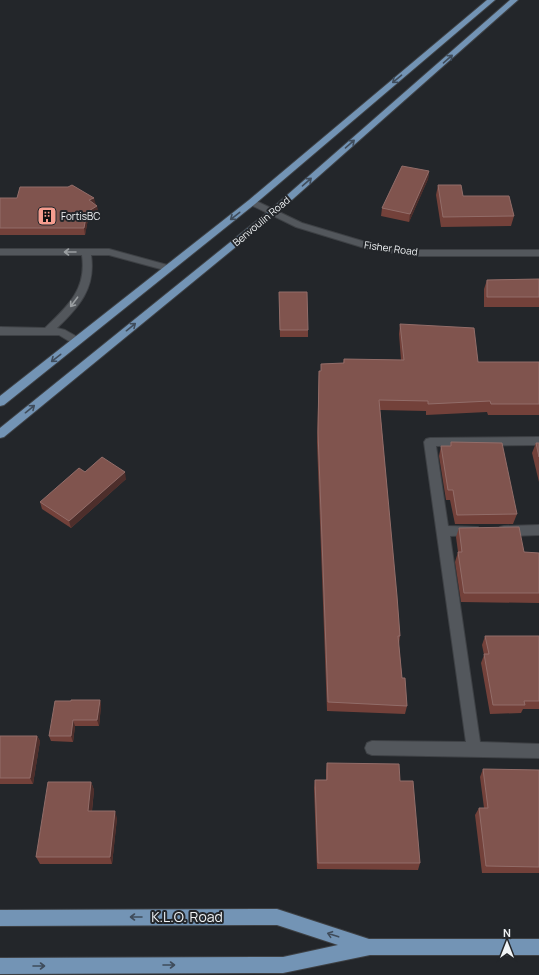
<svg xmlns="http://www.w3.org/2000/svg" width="539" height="975" font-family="Manrope,sans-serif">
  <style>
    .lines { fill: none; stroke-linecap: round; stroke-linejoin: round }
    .minor-casing { stroke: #3e4145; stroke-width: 2 }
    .major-casing { stroke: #3e4145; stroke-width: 2 }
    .minor { fill: #53575c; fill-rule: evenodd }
    .major { fill: #7394b5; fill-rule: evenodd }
    .wall { fill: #73413a }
    .shaded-wall { fill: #4d2e2b }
    .building { fill: #80544e; stroke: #926d69 }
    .oneway { stroke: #3f4c5b }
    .oneway2 { stroke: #9a9ea1 }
    .labels { text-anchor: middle; stroke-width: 4; stroke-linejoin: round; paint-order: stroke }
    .far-poi-label { font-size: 10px; fill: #f1f4f6; stroke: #23262a; text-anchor: start }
    .far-street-label { font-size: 10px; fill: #f1f4f6; stroke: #23262a }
    .near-street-label { font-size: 14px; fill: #f1f4f6; stroke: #23262a }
  </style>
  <rect width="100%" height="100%" fill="#23262a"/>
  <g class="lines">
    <g class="minor-casing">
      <g id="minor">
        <polygon points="252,199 302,223 369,243 415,250 539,250 539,256 415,256 368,249 296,227 249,204 247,202"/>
        <path d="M0,249H109L171,266L173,268L168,271L109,255H91C96,288 79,307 57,328L65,330L81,339L82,342L77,346L59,335H0V327L45,328C68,306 87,289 82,255H0Z"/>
        <polygon points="539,437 539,445 436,446 448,526 478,527 480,531 478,535 450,536 480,742 539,744 539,758 372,755 367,753 365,748 367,743 372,741 466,742 424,442 426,439 430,438"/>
        <polygon points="539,525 539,535 504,536 500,535 498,531 500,527 504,526"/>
      </g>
    </g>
    <g class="major-casing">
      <g id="major">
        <polygon points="487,0 495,0 255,204 4,405 0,406 0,396 249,200"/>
        <polygon points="510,0 518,0 276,214 4,437 0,438 0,428 270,210"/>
        <polygon points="277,909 369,939 539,939 539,955 370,955 283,973 0,974 0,958 283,957 338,945 277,925 0,926 0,910"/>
      </g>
    </g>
    <use href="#minor" class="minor"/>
    <use href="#major" class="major"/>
  </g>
  <g class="wall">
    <polygon points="429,171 428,179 409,222 381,216 382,208"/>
    <polygon points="438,185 463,196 514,216 511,226 441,227 436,195"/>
    <polygon points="0,198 96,205 97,206 98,214 88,219 85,235 0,235"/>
    <polygon points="539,279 539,307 484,307 484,289 487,280"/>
    <polygon points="279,292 308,330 308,337 280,337"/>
    <polygon points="400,324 478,362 539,362 539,415 488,415 487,412 426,415 426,411 380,410 400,636 399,645 402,678 407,706 405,714 327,711 317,442 319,371 321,371 321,364 343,363 344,359 401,360 399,334"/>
    <polygon points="451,442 517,514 513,524 455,524 450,500 446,500 439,456 441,446 450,446"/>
    <polygon points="536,443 539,443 539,482 532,453"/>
    <polygon points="85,472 126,479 71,528 42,509 40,502"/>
    <polygon points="459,528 524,552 539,553 539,603 461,602 455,562 458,552 456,537"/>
    <polygon points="485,636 539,636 539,709 523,709 521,713 490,714 481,663 484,655 482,645"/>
    <polygon points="100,700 101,706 99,726 75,726 73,742 51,741 49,736 71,701"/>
    <polygon points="0,736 37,736 40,741 33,784 0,784"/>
    <polygon points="327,763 400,781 420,863 418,870 317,869 314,788 315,780 326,780 326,771"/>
    <polygon points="483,769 539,770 539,873 482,873 475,815 479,808 484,808 480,777"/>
    <polygon points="91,782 94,790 92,811 117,818 112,864 40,864 36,857"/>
  </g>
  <g class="shaded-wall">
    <polygon points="429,171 428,179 409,222 410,214"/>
    <polygon points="94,198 96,205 89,200"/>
    <polygon points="97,206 98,214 88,219 85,235 84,228 87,212"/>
    <polygon points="125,472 126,479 71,528 69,521"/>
    <polygon points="100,700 101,706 99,726 97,720"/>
    <polygon points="73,720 75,726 73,742 71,736"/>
    <polygon points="37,736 40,741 33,784 30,778"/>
    <polygon points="91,782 94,790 91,818 88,811"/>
    <polygon points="115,811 117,818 112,864 110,857"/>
  </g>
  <g class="building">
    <polygon points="402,166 429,171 410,214 382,208"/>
    <polygon points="72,185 94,198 89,200 97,206 87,212 84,228 0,228 0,198 17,198 20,187 68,187"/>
    <polygon points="438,185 461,185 463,196 509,196 514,216 443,217"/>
    <polygon points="539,279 539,297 487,297 487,280"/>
    <polygon points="279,292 307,292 308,330 280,330"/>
    <polygon points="400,324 474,328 478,362 539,362 539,404 491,404 490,401 428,404 428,401 379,400 397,596 400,636 398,636 402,678 405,678 407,706 328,702 318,432 319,371 321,371 321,364 344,363 344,359 404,360"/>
    <polygon points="451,442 502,443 517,514 457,515 453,490 448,490 441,446 451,446"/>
    <polygon points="536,443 539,443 539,457"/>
    <polygon points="102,457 125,472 69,521 40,502 79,468 85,472"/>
    <polygon points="519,527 524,552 539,553 539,593 464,593 458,552 462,552 459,528"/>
    <polygon points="485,636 539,636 539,701 524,701 525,705 493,705 484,654 489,654"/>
    <polygon points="71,700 100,700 97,720 73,720 71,736 49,736 55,701 71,701"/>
    <polygon points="0,736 37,736 30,778 0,778"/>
    <polygon points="327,763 399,764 400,781 413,781 420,863 318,863 315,780 327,780"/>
    <polygon points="483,769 539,770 539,867 486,866 479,808 488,808"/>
    <polygon points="48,782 91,782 88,811 115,811 110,857 36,857"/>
  </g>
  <defs><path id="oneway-shaft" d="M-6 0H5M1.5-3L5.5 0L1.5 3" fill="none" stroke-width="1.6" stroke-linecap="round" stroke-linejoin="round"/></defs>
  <g class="oneway">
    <use href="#oneway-shaft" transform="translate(448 59) rotate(-41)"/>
    <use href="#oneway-shaft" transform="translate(397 79) rotate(140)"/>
    <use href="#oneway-shaft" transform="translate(350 144) rotate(-41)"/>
    <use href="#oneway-shaft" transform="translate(307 182) rotate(-41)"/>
    <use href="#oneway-shaft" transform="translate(235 216) rotate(142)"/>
    <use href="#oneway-shaft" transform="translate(131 327) rotate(-39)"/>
    <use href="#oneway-shaft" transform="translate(56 358) rotate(142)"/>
    <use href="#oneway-shaft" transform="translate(30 409) rotate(-39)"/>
    <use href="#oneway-shaft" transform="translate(136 917) rotate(180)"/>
    <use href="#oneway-shaft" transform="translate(333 935) rotate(-162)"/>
    <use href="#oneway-shaft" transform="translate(169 965)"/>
    <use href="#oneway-shaft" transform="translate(39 966)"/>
  </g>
  <g class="oneway2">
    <use href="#oneway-shaft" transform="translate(70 252) rotate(-180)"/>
    <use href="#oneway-shaft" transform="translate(74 302) rotate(127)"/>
  </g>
  <defs>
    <g id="building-square" transform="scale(1)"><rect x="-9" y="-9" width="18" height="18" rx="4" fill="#f59d8f" stroke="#23262a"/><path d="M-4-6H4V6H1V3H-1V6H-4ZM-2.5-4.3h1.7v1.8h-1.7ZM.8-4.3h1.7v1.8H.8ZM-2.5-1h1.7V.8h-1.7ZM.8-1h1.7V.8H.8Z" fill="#111"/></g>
  </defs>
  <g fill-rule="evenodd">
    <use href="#building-square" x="47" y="216"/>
  </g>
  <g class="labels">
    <g class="far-poi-label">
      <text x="61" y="220">FortisBC</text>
    </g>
    <g class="far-street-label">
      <text transform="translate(261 221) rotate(-40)" y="4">Benvoulin Road</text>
      <text transform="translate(391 248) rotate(8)" y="4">Fisher Road</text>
    </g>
    <g class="near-street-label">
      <text x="187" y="922">K.L.O. Road</text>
    </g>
  </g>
  <g transform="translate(507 943)" stroke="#23262a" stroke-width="3" paint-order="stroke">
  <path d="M0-3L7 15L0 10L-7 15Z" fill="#f1f4f6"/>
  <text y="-6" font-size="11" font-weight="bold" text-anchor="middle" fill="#f1f4f6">N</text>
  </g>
</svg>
